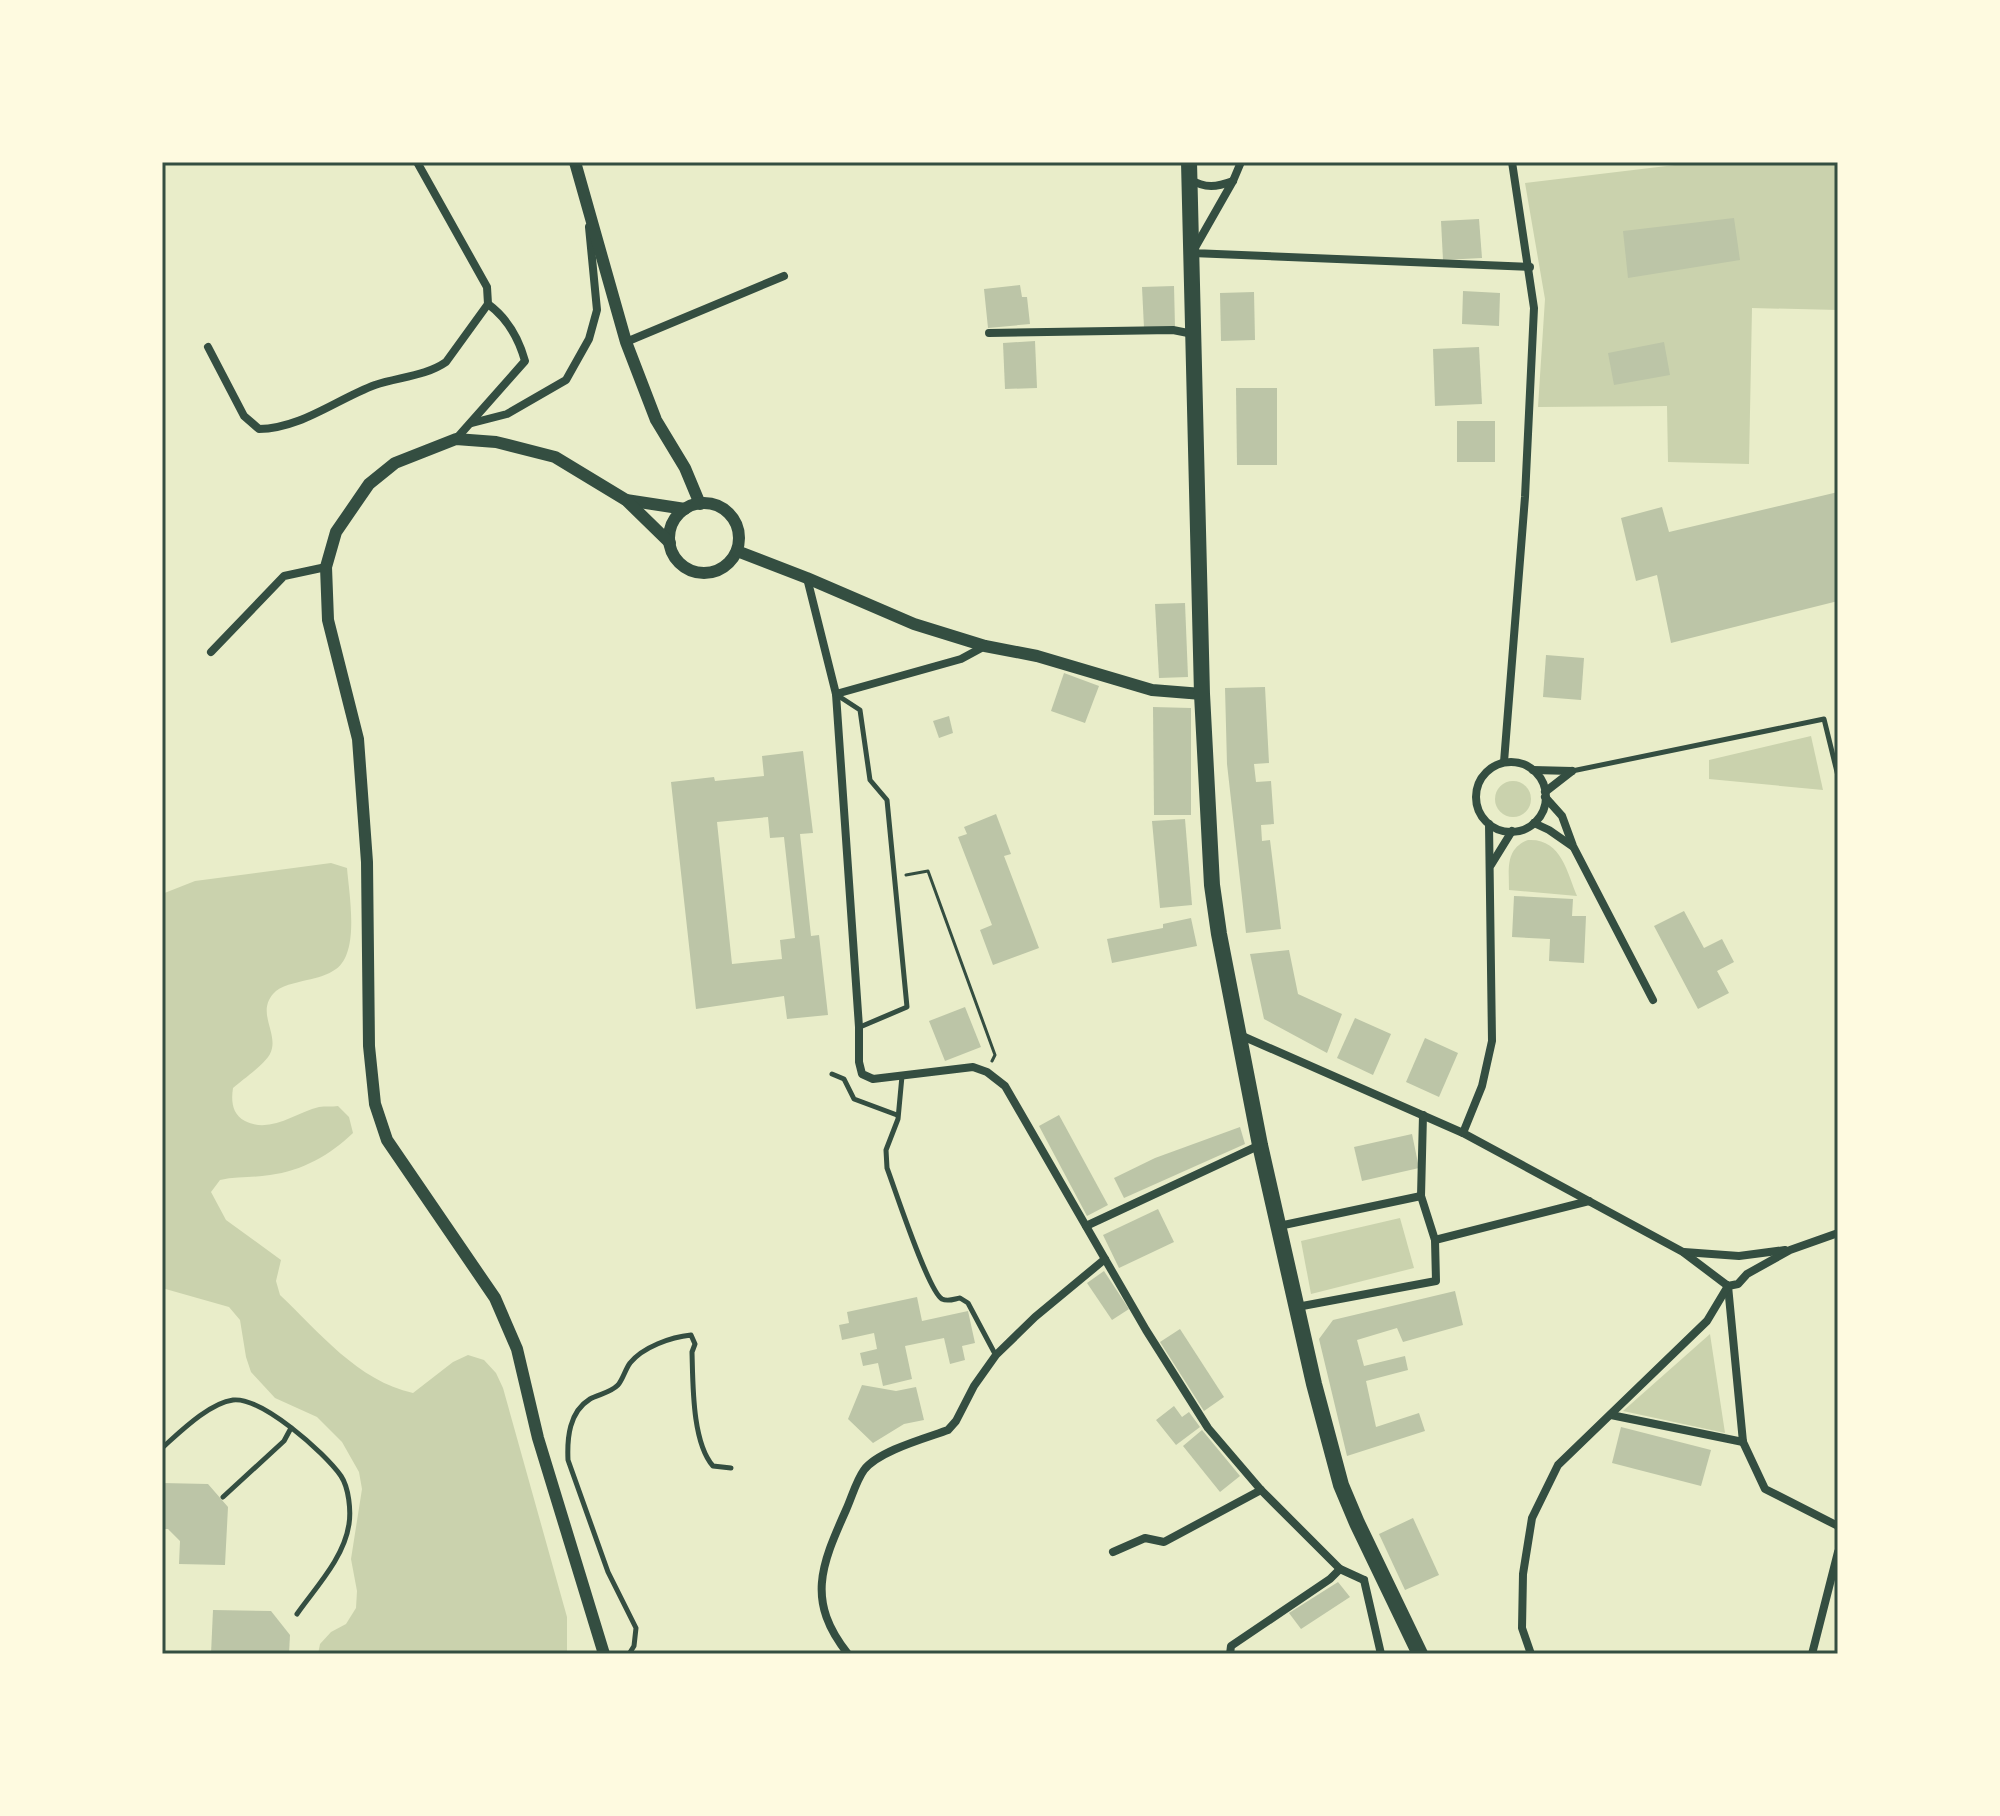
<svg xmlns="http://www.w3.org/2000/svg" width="2000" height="1816" font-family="Manrope,sans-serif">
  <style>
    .green { fill: #cad2ad }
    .building { fill: #bcc5a7; fill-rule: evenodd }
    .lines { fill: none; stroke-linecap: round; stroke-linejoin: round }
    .path { stroke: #344e41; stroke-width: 3 }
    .service { stroke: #344e41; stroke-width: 5 }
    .minor { stroke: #344e41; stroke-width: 8 }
    .tertiary { stroke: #344e41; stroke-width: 12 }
    .primary { stroke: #344e41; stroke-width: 16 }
    .neatline { fill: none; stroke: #344e41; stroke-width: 3 }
  </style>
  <rect width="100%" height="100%" fill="#e9edc9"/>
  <g class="green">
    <polygon points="1700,162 1838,162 1838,310 1752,308 1749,464 1668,462 1667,406 1538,407 1545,299 1525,183"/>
    <polygon points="1811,736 1823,790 1709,779 1709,760"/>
    <circle cx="1513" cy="799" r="18"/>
    <path d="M1528,840C1561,838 1567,872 1577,896L1509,890C1509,869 1505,849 1528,840Z"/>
    <path d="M331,863L347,868C349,894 360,952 336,969C328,975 317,978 307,980C296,983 280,985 273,994C256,1014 280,1034 270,1054C265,1064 242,1080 233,1088C231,1101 232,1114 245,1121C270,1134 295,1113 319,1107C325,1106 332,1107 338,1106L349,1117L353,1133C330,1155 302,1171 270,1175C254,1178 237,1176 220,1180L211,1192L226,1220L281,1260L276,1281L280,1295C319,1332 358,1381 413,1393L453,1362L468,1355L484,1360L496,1373L503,1388L567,1617V1654H318L320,1644L331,1632L346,1624L356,1608L357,1591L351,1559L362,1489L359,1472L342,1442L317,1417L275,1398L251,1372L246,1357L240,1320L229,1307L162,1288V894L195,881Z"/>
    <polygon points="1400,1218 1414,1268 1311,1294 1301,1241"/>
    <polygon points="1710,1334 1725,1433 1623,1411"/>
  </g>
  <g class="building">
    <polygon points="1734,218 1740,260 1628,278 1623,231"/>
    <polygon points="1479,219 1482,258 1443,260 1441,221"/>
    <polygon points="1020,285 1022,297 1027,297 1030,324 988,328 984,289"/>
    <polygon points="1174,286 1175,327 1144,328 1142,287"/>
    <polygon points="1463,291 1500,293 1499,326 1462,324"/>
    <polygon points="1254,292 1255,340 1221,341 1220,293"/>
    <polygon points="1035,341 1037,388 1005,389 1003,343"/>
    <polygon points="1664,342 1670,375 1614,385 1608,353"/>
    <polygon points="1479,347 1482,404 1435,406 1433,349"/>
    <polygon points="1236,388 1277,388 1277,465 1237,465"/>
    <rect x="1457" y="421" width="38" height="41"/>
    <polygon points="1838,492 1838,601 1671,643 1657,575 1636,581 1621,518 1662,507 1669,532"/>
    <polygon points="1185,603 1188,677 1159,678 1155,604"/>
    <polygon points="1546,655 1584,658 1581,700 1543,697"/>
    <polygon points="1064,673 1099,686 1085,723 1051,711"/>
    <polygon points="1265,687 1269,763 1254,764 1256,782 1271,781 1274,824 1261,825 1262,841 1270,840 1281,929 1246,933 1227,764 1225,688"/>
    <polygon points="1153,707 1191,708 1191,815 1154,815"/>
    <polygon points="949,716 953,733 939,738 933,721"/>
    <path d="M803,751L813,833L800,834L811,936L819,935L828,1015L787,1019L784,996L696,1009L671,782L714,777L715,781L764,776L762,756ZM768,817L770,838L784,837L795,938L780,940L782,959L732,964L717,822Z"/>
    <polygon points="996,814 1011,854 1004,856 1039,948 993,965 980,930 992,925 958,837 967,834 964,827"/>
    <polygon points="1185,819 1192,905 1160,908 1152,821"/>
    <polygon points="1514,896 1573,899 1572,916 1586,916 1584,963 1549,961 1550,939 1512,937"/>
    <polygon points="1684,911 1704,948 1722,939 1734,962 1717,971 1729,993 1698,1009 1654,926"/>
    <polygon points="1191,918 1197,946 1112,963 1107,939 1163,928 1163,924"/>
    <polygon points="1289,950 1298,994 1342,1014 1327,1053 1264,1019 1250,954"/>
    <polygon points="965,1007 981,1047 945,1061 929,1021"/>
    <polygon points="1355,1018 1391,1034 1373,1075 1337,1058"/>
    <polygon points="1425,1038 1458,1053 1439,1097 1406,1082"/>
    <polygon points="1059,1115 1108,1205 1087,1216 1039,1126"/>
    <polygon points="1240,1127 1245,1144 1124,1198 1114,1178 1155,1158"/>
    <polygon points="1412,1134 1419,1168 1362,1181 1354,1147"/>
    <polygon points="1158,1209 1174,1242 1119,1268 1103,1235"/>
    <polygon points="1104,1271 1129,1309 1112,1320 1087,1283"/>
    <polygon points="1455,1291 1463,1325 1403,1342 1397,1328 1357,1340 1364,1366 1405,1356 1408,1370 1366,1381 1376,1427 1419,1413 1425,1431 1347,1456 1319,1339 1333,1320"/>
    <polygon points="917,1297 922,1321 968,1311 975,1343 962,1346 965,1360 950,1364 944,1338 905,1346 912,1379 883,1386 878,1363 863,1366 860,1353 877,1349 874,1333 842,1340 839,1325 849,1323 847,1312"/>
    <polygon points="1180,1329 1224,1397 1204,1411 1160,1342"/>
    <polygon points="862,1385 896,1391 916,1387 924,1420 904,1424 873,1443 848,1419"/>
    <polygon points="1174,1406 1182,1417 1189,1412 1200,1427 1176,1445 1156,1420"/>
    <polygon points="1621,1427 1711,1450 1701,1486 1612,1463"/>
    <polygon points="1202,1430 1240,1476 1220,1492 1183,1446"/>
    <polygon points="162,1483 208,1484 228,1507 225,1565 179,1564 180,1541 168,1529 162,1529"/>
    <polygon points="1413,1518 1439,1575 1405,1590 1379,1534"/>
    <polygon points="1338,1582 1350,1597 1301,1629 1289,1613"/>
    <polygon points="213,1610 271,1611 290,1635 289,1654 211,1654"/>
  </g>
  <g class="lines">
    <polyline class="path" points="906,875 928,871 995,1055 992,1061"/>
    <g class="service">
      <polyline points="837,695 860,710 870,780 887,800 907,1007 860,1027"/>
      <polyline points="1572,771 1824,719 1838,776"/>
      <polyline points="832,1074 844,1079 854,1099 897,1115"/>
      <path d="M902,1076L898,1119L886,1150L887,1168C895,1189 928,1291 942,1299C948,1302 954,1299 960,1298L968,1303L994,1352"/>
      <path d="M162,1448C179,1433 209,1403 233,1400C262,1397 324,1452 341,1476C349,1488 351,1511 349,1524C344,1558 316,1587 297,1614"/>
      <polyline points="223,1497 284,1441 291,1428"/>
      <path d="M629,1654L634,1646L636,1628L608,1572L568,1460C567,1438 569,1412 590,1399C599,1394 610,1393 618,1385C623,1379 625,1370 630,1363C643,1347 671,1337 691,1335L695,1344L692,1352C693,1384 692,1442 713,1466L731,1468"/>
    </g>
    <g class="minor">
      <path d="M417,162L487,287L488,304C507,318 519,339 525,361L456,439"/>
      <polyline points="1241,162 1233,181 1192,253 1530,267"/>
      <path d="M1190,179C1205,189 1217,187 1233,181"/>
      <polyline points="989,333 1173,330 1193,334"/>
      <polyline points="626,342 784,276"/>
      <path d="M208,347L244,416L259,429C300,429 337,399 375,385C399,377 426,376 446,362L488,304"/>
      <polyline points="472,423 507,414 566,380 589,339 597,310 589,227"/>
      <polyline points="807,578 836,694 859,1027 859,1062 862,1074 873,1079 973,1067 987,1072 1005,1086 1146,1330 1208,1428 1261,1490 1340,1569 1364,1580"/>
      <polyline points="211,652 284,576 326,567"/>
      <polyline points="836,694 961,659 985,646"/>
      <polyline points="1504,762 1525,497 1534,308 1512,162"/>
      <circle cx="1511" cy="797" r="35"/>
      <polyline points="1533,770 1572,771"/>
      <polyline points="1545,792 1572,771"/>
      <polyline points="1545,797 1562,816 1573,846 1653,1000"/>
      <polyline points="1534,823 1549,830 1572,846"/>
      <polyline points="1491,865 1512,831"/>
      <polyline points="1240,1035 1463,1133 1683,1252 1728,1286 1738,1284 1747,1274 1790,1250 1838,1233"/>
      <polyline points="1463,1133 1482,1086 1492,1041 1489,824"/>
      <polyline points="1421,1196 1423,1115"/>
      <polyline points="1086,1226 1260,1145"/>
      <polyline points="1279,1226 1421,1196 1435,1240 1436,1281 1297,1307"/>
      <polyline points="1435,1240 1589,1201"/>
      <polyline points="1684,1252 1739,1256 1785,1250"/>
      <polyline points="1728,1286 1743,1442 1765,1489 1838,1526"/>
      <polyline points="1611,1415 1743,1442"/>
      <polyline points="1113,1552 1145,1538 1164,1542 1261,1490"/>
      <polyline points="1364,1580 1381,1654"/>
      <path d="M848,1654C806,1601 821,1566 846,1510C852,1497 856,1481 864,1470C878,1451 926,1438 948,1430L956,1421L974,1386L996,1355L1035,1317L1105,1259"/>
      <polyline points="1230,1654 1231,1646 1330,1579 1340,1569"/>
      <polyline points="1531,1654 1522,1628 1523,1574 1532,1518 1558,1465 1707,1321 1728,1286"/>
      <polyline points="1812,1654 1838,1552"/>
    </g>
    <g class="tertiary">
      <polyline points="575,162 626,342 656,420 685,468 700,504"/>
      <polyline points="626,500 685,509"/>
      <circle cx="704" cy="538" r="35"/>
      <polyline points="737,551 807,578 914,624 985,646 1037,656 1152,690 1202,694"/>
      <polyline points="604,1654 538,1438 517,1349 495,1298 387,1140 375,1104 369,1046 367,862 358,739 328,620 326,567 336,532 369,484 395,463 456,439 496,442 555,457 626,500 670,543"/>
    </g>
    <polyline class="primary" points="1189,162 1202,694 1212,885 1219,934 1260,1145 1314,1384 1341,1485 1357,1523 1420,1654"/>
  </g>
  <rect width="2000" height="1816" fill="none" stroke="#fefae0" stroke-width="328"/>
  <rect x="164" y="164" width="1672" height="1488" class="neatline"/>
</svg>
